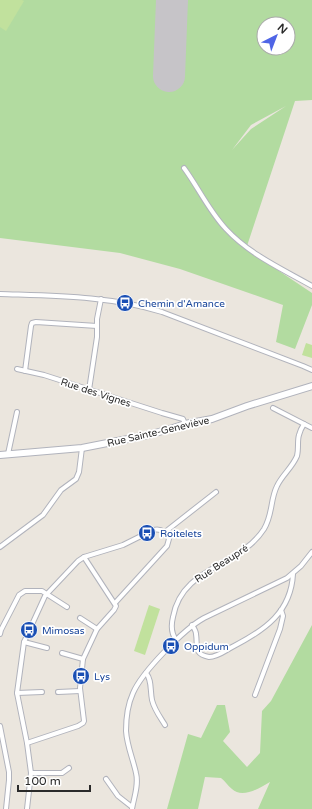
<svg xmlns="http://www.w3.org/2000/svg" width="312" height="809" font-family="'Varela Round',sans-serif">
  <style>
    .green { fill: #b2dba0; fill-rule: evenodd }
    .pitch { fill: #c1e19d }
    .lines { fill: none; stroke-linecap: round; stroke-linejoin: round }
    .runway { stroke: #c6c4c8; stroke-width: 32 }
    .street-casing { stroke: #b1b3bc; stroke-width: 6 }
    .secondary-casing { stroke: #b1b3bc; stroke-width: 8 }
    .street { stroke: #fff; stroke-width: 4 }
    .secondary { stroke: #fff; stroke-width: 6 }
    .labels { text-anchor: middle; stroke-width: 3.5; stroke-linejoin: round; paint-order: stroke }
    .transit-label { font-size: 10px; fill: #164399; stroke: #fff; text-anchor: start }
    .street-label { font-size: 10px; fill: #2a2a2a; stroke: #fff }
  </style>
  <rect width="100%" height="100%" fill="#ebe6de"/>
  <g class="green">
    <path d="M0,0H312V100L295,101L246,249L312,293V305L295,349L276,342L283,305L180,269L120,253L0,238ZM264,24H288V48H264ZM286,106L251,129L232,150L251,125Z"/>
    <path d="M312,625V809H258L270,782C260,788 242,799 232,789C228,786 225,781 221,778L205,777L198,809H167L188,734L201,738L217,705H225L230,732L223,741L247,767L260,753L262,711L271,701Z"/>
  </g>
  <g class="pitch">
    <polygon points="0,0 22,0 24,1 6,31 0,27"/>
    <polygon points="306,343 312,345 312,358 302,355"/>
    <polygon points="149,605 160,609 145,655 134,651"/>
  </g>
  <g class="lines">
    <polyline class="runway" points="169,76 172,0"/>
    <g class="street-casing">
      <g id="street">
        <path d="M184,168C198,187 209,211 226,229C249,254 282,269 312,286"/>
        <path d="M0,294C55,296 110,296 162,312L303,366L312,370"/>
        <polyline points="17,369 44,375 162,413 183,419 185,424"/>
        <polyline points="25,371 31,326 32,323 36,322 97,326"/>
        <polyline points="89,390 97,337 97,319 101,299"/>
        <polyline points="273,408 312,428"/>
        <polyline points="8,454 17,412"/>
        <polyline points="165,532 216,492"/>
        <polyline points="0,547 43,515 61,490 76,479 79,472 82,448"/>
        <polyline points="80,618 97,629"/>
        <path d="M192,625C194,628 196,631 196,634C198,646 193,654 209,657C218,657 226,650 234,646C265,630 291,612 293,574"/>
        <polyline points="0,634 1,630 19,595 25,591 42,591 67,607"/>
        <path d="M176,640C171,633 171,625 173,617C182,566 240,567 264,529C273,514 270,500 277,486C282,475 292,468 297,456C299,448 297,441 299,435C300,431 302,427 304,424"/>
        <polyline points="24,642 47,648"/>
        <polyline points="62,653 83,659"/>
        <path d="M146,673C152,680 150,690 152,700C154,709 160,717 165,725"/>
        <polyline points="58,692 80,691"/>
        <polyline points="17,693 42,692"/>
        <polyline points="255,695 280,629 283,616 281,610"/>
        <polyline points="0,726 9,772 9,780 6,809"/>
        <polyline points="27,743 78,726 83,723 84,721 80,688 83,659 97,629 114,610 116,606 84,557"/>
        <polyline points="31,773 62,773 69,768"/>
        <polyline points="106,779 118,796 132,807"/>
        <path d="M27,809L31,773L27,743L17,693L24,642L45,596L78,561L84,557L123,545L153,530C161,528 166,532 169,539L167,546L115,603"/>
        <path d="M132,809C134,797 139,785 136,773C133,759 127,746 126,731C126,719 128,704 133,693C142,672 184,629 204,618L287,578L301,566L312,552"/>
      </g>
    </g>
    <g class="secondary-casing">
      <polyline id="secondary" points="0,455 82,448 148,435 173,428 185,424 212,419 247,406 312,386"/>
    </g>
    <use href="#street" class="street"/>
    <use href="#secondary" class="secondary"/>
  </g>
  <defs>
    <g id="bus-disc" transform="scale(0.9)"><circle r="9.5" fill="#1a4fb4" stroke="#fff"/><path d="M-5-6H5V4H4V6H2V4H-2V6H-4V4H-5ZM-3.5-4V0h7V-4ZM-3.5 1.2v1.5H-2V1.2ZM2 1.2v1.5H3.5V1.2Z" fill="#fff"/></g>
  </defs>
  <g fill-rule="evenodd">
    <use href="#bus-disc" x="125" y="303"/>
    <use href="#bus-disc" x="147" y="533"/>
    <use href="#bus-disc" x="29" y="630"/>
    <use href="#bus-disc" x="171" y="646"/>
    <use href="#bus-disc" x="81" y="676"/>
  </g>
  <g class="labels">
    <g class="transit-label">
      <text x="138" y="307">Chemin d'Amance</text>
      <text x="160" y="537">Roitelets</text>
      <text x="42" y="634">Mimosas</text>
      <text x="184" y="650">Oppidum</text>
      <text x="94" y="680">Lys</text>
    </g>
    <g class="street-label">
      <text transform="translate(96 392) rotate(18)" y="4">Rue des Vignes</text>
      <text transform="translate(158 431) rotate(-13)" y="4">Rue Sainte-Geneviève</text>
      <text transform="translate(221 563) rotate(-33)" y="4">Rue Beaupré</text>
    </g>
  </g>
  <g transform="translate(276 36) rotate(42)"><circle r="19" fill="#ffffff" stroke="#aaaaaa"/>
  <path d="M0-3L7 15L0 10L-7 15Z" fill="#4f65e6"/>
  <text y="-6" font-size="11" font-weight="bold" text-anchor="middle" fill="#2a2a2a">N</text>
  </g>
  <path d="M18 785v6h72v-6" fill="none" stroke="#2a2a2a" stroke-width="2"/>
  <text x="24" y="785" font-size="12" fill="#2a2a2a" stroke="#ffffff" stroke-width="3" paint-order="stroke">100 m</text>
</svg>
